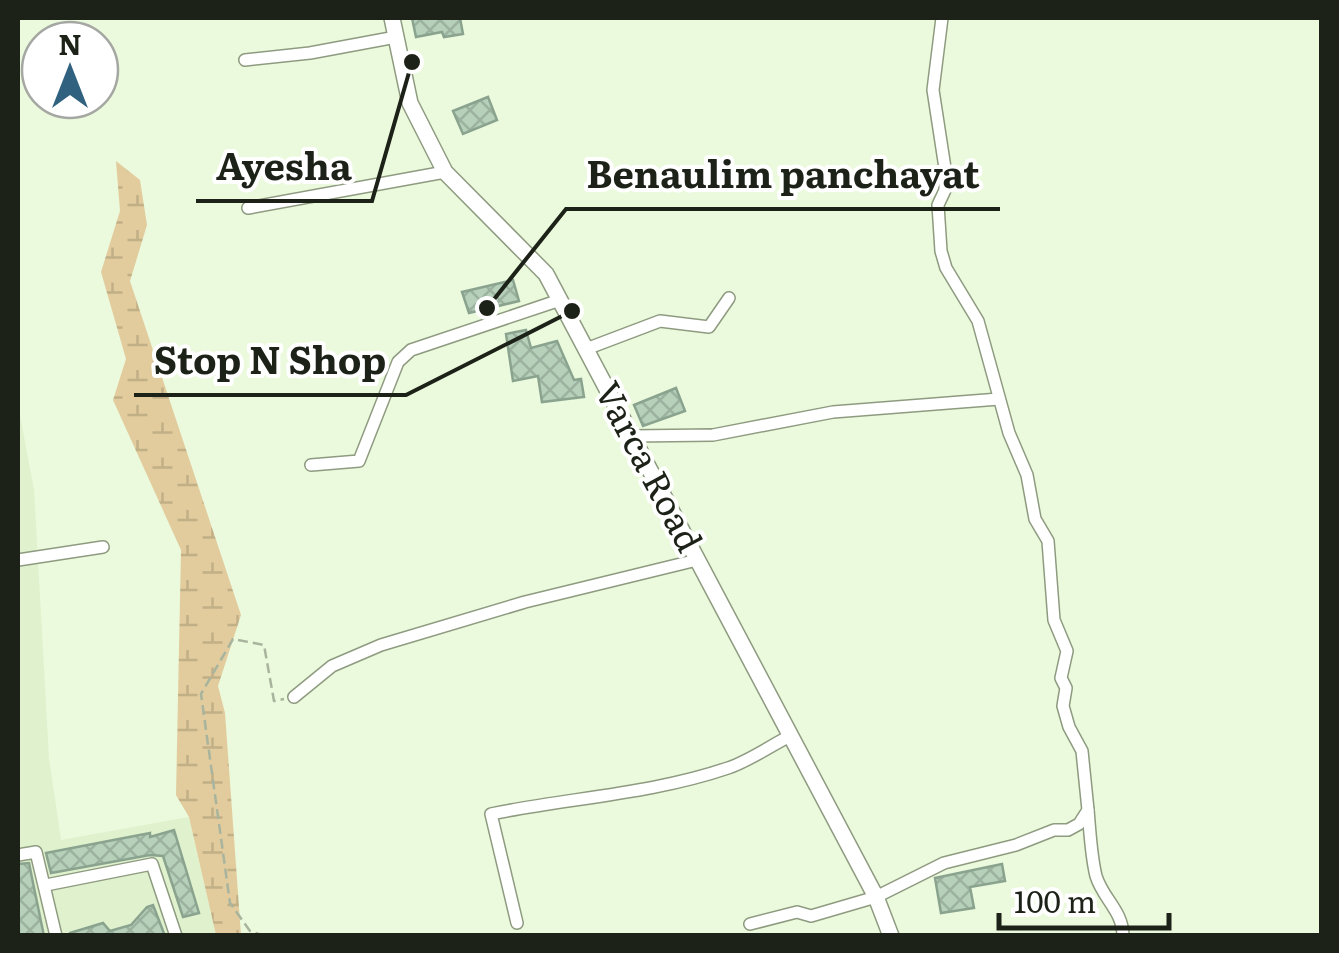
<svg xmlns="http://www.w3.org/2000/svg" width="1339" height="953" font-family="Literata,serif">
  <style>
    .built { fill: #dff1cd }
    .wetland { fill: url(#wetland-marsh) }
    .building { fill: url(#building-cross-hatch); stroke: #8aa38e; stroke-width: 2.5 }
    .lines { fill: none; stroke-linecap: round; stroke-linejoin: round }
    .minor-casing { stroke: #8e9b80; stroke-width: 14 }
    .major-casing { stroke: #8e9b80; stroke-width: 18 }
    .path { stroke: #a8b49d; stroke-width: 2.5; stroke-dasharray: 10 5; stroke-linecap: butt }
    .minor { stroke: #fff; stroke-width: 11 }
    .major { stroke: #fff; stroke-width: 15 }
    .labels { text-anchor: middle; stroke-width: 8; stroke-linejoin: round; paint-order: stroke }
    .street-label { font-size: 35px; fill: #1d2218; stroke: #fff }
    .leader { fill: none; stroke: #1d2218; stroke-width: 4 }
    .callout-dot { fill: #1d2218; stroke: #fff; stroke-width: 4 }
    .callout-label { font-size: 38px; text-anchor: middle; font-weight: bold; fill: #1d2218; stroke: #fff; stroke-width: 8; stroke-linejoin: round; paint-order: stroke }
  </style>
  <defs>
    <pattern id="wetland-marsh" width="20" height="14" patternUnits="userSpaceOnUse" patternTransform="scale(2.5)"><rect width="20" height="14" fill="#e2cc9d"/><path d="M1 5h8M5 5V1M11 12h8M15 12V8" fill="none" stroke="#c1af86"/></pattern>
    <pattern id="building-cross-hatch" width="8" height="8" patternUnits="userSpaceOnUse" patternTransform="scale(2.5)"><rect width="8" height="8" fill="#b6d0ba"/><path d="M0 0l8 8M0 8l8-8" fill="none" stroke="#9cb29f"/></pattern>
  </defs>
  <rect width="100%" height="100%" fill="#ebf9dc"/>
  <polygon class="built" points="18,405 34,490 49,759 61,840 189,817 216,935 18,935"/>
  <polygon class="wetland" points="116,161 140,180 147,225 130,281 241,615 218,686 225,713 241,935 216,935 189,817 176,795 181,550 113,400 126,359 101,272 120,211"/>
  <g class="building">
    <polygon points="412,18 460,18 463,34 444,37 442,32 416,37"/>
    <polygon points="488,97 497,120 463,134 453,111"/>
    <polygon points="513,280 519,301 469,313 462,292"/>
    <polygon points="526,330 531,348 557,341 574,380 581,379 584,397 542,402 538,376 513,381 506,334"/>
    <polygon points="676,388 685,411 643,426 634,405"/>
    <polygon points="174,830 199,913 183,917 163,856 150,855 51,873 46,853 150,833 150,837"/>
    <polygon points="29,863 32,878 44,936 19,936 18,864"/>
    <polygon points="1002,864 1005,881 970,887 974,908 941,913 935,878"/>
    <polygon points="153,905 165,936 70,936 70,933 103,923 110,931 131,925 147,907"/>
  </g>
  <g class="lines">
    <g class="minor-casing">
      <g id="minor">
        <polyline points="245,60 310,53 396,37"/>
        <polyline points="248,208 445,172"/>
        <polyline points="586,349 660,321 709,327 729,298"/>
        <polyline points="632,436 713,435 833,412 999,399"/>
        <polyline points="311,465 359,461 398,362 411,350 560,300"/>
        <polyline points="18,560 103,547"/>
        <polyline points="294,697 332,666 381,645 525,602 697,560"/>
        <path d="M1088,810C1090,832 1091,856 1096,876C1103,899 1123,911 1123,936"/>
        <polyline points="18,855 36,852 56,936"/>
        <polyline points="46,885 152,864 176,936"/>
        <path d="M517,923L491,814C568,798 652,794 728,768C749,761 770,746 790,736"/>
        <polyline points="750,924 797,912 811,916 876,897 944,863 1016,845 1054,830 1068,830 1079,824 1088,810 1082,751 1069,727 1063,706 1066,688 1061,678 1067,651 1054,620 1048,541 1035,519 1027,475 1009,433 978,321 946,268 941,251 938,205 945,190 945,168 933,90 942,18"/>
      </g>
    </g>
    <g class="major-casing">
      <polyline id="major" points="392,18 410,103 445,172 546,274 876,897 891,936"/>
    </g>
    <polyline class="path" points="265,936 250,931 230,903 201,694 233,639 264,645 274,701 284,699"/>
    <use href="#minor" class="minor"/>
    <use href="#major" class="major"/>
  </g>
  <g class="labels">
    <g class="street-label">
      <text transform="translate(648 467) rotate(62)" y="12">Varca Road</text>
    </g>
  </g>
  <path class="leader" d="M412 62L372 201H196M487 308L566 209H1000M572 311L406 395H134"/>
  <g class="callout-dot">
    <circle cx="412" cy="62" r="10"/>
    <circle cx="487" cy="308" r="10"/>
    <circle cx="572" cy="311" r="10"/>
  </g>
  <g class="callout-label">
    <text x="284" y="180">Ayesha</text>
    <text x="783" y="188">Benaulim panchayat</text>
    <text x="270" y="374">Stop N Shop</text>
  </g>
  <rect width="1339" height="953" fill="none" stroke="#1d2218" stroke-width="40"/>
  <g transform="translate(70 70)"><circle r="48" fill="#ffffff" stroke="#a5a7a3" stroke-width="2.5"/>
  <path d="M0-8L18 38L0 25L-18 38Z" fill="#30617f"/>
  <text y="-15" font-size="28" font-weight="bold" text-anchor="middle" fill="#1d2218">N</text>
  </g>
  <path d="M999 913v15h170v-15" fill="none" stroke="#1d2218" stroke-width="5"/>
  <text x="1014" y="913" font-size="30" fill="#1d2218" stroke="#ffffff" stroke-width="8" paint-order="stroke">100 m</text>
</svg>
